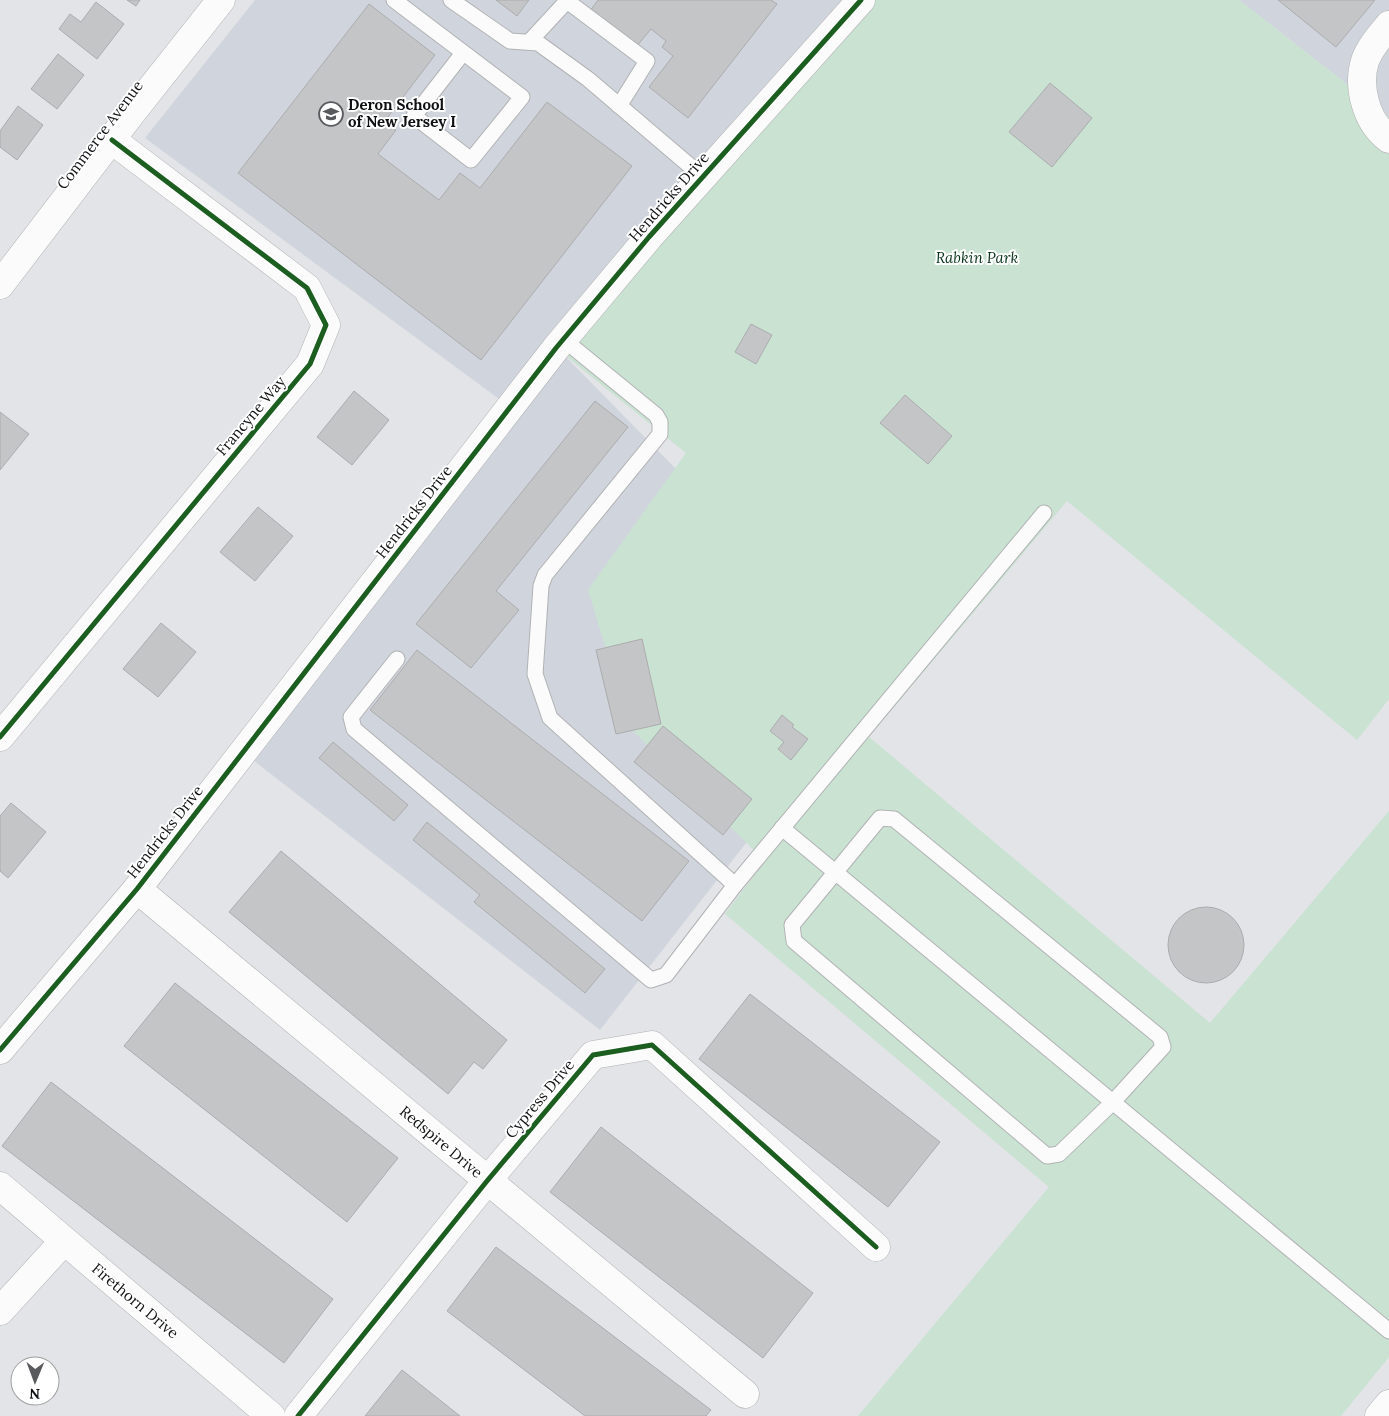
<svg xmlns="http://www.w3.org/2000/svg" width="1389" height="1416" font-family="Lora,serif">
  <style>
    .built { fill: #d0d5dd }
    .green { fill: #c9e2d1 }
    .building { fill: #c4c5c7; stroke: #acacaf }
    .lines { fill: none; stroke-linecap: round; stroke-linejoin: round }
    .service-casing { stroke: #b1b2b4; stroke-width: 17 }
    .minor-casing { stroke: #b1b2b4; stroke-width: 29 }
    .service { stroke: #fbfbfb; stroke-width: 15 }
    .minor { stroke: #fbfbfb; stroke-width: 28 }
    .cycleway-casing { stroke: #fff; stroke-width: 8 }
    .cycleway { stroke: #1b5e20; stroke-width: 5 }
    .labels { text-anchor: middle; stroke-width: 4; stroke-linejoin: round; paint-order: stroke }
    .poi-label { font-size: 15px; font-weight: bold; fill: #0f1012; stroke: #fff; text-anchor: start }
    .street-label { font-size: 15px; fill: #0f1012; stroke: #fff }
    .park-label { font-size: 15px; font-style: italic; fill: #073419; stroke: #fff }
  </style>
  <rect width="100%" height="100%" fill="#e2e4e7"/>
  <g class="built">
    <polygon points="255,0 864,0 565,356 675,468 839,724 600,1030 240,750 510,407 145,138"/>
    <polygon points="1239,0 1389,0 1389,117"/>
  </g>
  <polygon class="green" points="857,0 1239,0 1389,117 1389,699 1357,740 1067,501 869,737 1210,1023 1389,811 1389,1357 1341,1416 858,1416 1049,1187 725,914 765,861 630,728 588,590 686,453 556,348"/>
  <g class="building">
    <polygon points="127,0 140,0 136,6"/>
    <polygon points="496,0 529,0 517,16"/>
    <polygon points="598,0 771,0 777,4 688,118 649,87 673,56 662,47 666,41 651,29 636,47 590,11"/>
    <polygon points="1278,0 1375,0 1336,47"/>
    <polygon points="96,2 124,24 97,59 59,29 70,14 81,22"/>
    <polygon points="369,4 435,55 384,122 396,130 378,154 439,200 460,173 480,188 547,102 632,166 481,360 238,173"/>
    <polygon points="58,54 84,75 57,109 31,89"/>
    <polygon points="1050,83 1092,118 1052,167 1009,132"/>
    <polygon points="18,106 43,125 17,160 0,147 0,131"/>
    <polygon points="751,324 772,335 756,364 735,352"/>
    <polygon points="354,391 389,420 352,465 317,437"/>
    <polygon points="905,395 952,436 928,464 880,423"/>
    <polygon points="595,401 628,427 496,591 519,610 471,668 416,624"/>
    <polygon points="0,412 29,434 0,470"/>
    <polygon points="258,507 293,536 255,581 220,552"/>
    <polygon points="161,623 196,652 158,697 123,669"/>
    <polygon points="642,639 661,724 616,734 596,650"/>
    <polygon points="417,650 689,861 642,921 370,710"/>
    <polygon points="782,715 794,725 792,727 808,739 791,760 778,749 784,742 770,731"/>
    <polygon points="663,726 752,799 723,835 634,762"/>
    <polygon points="333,742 408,805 394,821 319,758"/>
    <polygon points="11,803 46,832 8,878 0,871 0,816"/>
    <polygon points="427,822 605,969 585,993 474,902 480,895 413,840"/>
    <polygon points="281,851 507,1040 483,1069 474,1062 448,1094 229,912"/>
    <circle cx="1206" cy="945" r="38"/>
    <polygon points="175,983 398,1158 347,1222 124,1046"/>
    <polygon points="750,994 940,1142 888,1207 699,1059"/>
    <polygon points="51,1082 333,1299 284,1363 2,1146"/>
    <polygon points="601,1127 813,1293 763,1358 550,1192"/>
    <polygon points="496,1247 711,1410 706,1416 585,1416 447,1311"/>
    <polygon points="402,1370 460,1416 365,1416"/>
  </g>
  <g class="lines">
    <g class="service-casing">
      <g id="service">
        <polyline points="394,0 522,97 471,160 414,116 463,53"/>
        <polyline points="451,0 510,41 538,43 588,79 703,177"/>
        <polyline points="529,42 567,1 647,61 619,106"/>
        <polyline points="563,339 656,415 660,422 660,434 545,575 541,586 535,674 550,718 735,885"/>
        <polyline points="397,659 351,717 354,729 651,980 666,975 735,885 1044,513"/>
        <polygon points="880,818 894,819 1160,1037 1163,1047 1112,1103 1059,1154 1047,1156 794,941 792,925"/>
        <polyline points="782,828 1389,1331"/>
      </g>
    </g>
    <g class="minor-casing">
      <g id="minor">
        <path d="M1389,25C1380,36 1370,47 1365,61C1357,87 1366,122 1389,139"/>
        <polyline points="0,285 130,115 221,0"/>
        <polyline points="0,737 310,364 326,325 307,288 112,140"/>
        <polyline points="137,889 745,1394"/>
        <polyline points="0,1050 137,889 556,348 649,237 861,0"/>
        <polyline points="0,1186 271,1416"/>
        <polyline points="0,1311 64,1241"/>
        <polyline points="298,1416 487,1181 593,1055 652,1045 876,1247"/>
        <polyline points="1379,1416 1389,1404"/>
      </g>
    </g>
    <use href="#service" class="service"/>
    <use href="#minor" class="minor"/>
    <g class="cycleway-casing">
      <g id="cycleway">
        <polyline points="0,737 310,364 326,325 307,288 112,140"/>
        <polyline points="0,1050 137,889 556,348 649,237 861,0"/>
        <polyline points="298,1416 487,1181 593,1055 652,1045 876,1247"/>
      </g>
    </g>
    <use href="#cycleway" class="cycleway"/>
  </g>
  <defs>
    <g id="school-ring" transform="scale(1.25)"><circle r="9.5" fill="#fff" stroke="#595a5d" stroke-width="1.5"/><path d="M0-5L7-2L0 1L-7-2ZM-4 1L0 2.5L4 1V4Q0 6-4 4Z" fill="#595a5d"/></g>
  </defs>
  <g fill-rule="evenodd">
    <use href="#school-ring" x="331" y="114"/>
  </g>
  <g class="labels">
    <g class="poi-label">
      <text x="348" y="110">Deron School<tspan x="348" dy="17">of New Jersey I</tspan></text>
    </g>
    <g class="street-label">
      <text transform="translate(100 135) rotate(-53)" y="5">Commerce Avenue</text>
      <text transform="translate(669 197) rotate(-49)" y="5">Hendricks Drive</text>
      <text transform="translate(251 416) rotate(-50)" y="5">Francyne Way</text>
      <text transform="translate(414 512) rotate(-52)" y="5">Hendricks Drive</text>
      <text transform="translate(165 832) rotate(-52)" y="5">Hendricks Drive</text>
      <text transform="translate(540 1099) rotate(-50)" y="5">Cypress Drive</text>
      <text transform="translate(441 1142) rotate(40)" y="5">Redspire Drive</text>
      <text transform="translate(135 1301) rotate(40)" y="5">Firethorn Drive</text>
    </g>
    <g class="park-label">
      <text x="977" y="263">Rabkin Park</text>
    </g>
  </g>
  <g transform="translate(35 1381) rotate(181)"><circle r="24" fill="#ffffff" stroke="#9f9fa0"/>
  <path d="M0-4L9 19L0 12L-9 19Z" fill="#595a5d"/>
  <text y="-8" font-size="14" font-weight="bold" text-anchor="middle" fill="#0f1012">N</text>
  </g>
</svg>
